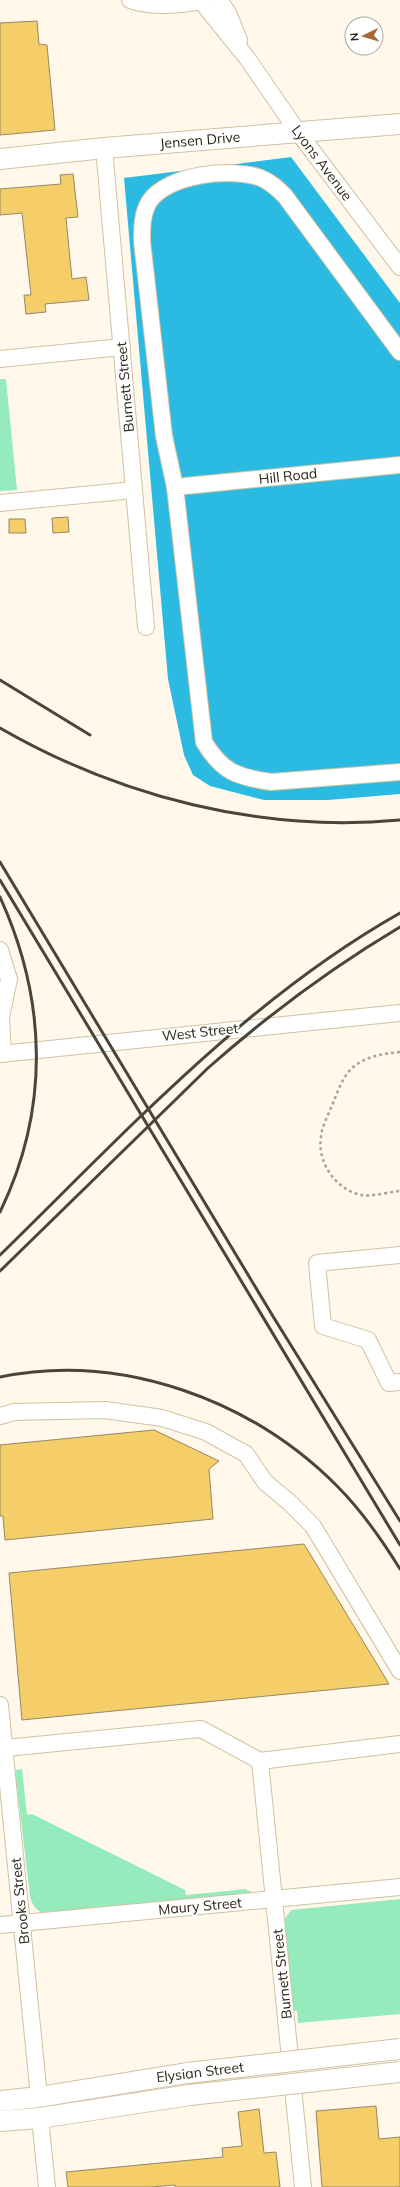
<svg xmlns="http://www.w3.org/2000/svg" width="400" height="2187" font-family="Mulish,sans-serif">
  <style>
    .green { fill: #95ebbb }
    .water { fill: #2bbbe2 }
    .building { fill: #f5cd69; stroke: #958766 }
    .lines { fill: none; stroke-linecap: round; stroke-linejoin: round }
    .minor-casing { stroke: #d1c2a0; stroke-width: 18 }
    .major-casing { stroke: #d1c2a0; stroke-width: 22 }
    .path { stroke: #aaa497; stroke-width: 2.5; stroke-dasharray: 3 3; stroke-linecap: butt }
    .minor { stroke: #fff; stroke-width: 16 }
    .major { stroke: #fff; stroke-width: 20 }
    .rail { stroke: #4b4538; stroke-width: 3 }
    .major-bridge-casing { stroke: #d1c2a0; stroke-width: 22; stroke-linecap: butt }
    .major-bridge { stroke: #fff; stroke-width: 20 }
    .labels { text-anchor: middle; stroke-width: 3.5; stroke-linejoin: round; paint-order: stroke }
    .street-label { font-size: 14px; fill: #2b2518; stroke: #fff }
  </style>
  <rect width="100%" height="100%" fill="#fff8eb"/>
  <g class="green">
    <polygon points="0,379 6,379 17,490 0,491"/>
    <path d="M22,1769L27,1815L32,1814L185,1890L186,1895L247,1889V1891H251L252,1895L44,1914C36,1910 32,1905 30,1896L15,1770Z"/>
    <polygon points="400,1899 400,2014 298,2023 297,2011 293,2010 291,2006 284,1920 291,1910"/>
  </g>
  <polygon class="water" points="291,157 400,303 400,794 328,800 264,800 210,786 193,775 184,755 168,679 124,178"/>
  <g class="building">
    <polygon points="37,21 39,44 47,45 55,130 0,135 0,23"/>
    <polygon points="73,174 78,217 66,218 72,279 86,277 89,300 45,304 46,312 26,314 24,295 31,295 22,213 0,215 0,189 61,184 60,175"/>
    <polygon points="68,517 69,532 53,533 52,518"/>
    <polygon points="9,519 25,519 26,533 9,533"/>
    <polygon points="154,1430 219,1461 209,1469 213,1519 5,1540 3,1516 0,1516 0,1445"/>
    <polygon points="304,1544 389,1684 22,1720 9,1573"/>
    <polygon points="376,2106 379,2139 400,2137 400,2187 322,2187 316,2111"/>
    <polygon points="259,2109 264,2153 276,2152 280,2187 175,2187 175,2185 151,2187 68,2187 66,2172 223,2157 222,2148 242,2146 238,2112"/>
  </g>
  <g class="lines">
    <g class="minor-casing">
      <g id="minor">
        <path d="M130,0C153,8 177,5 201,1"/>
        <polyline points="200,0 247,58 298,132 400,267"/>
        <polyline points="219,0 228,13 239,40"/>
        <polyline points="104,148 146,627"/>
        <path d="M400,352L285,196C278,189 271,182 261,178C232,167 167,174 149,202C142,214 142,228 142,241L164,436L175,487L204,742C222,772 237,777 271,782L400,772"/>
        <polyline points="0,359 122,347"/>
        <polyline points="175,487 400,465"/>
        <polyline points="0,503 134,490"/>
        <polyline points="0,950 9,979 1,1017 3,1054"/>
        <polyline points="0,1054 400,1013"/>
        <polyline points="400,1255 317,1263 323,1326 368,1340 389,1383 400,1382"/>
        <polyline points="0,1416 14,1412 105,1410 162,1418 206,1432 246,1454 265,1482 290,1503 313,1526 400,1671"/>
        <polyline points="0,1705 39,2097"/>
        <polyline points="5,1748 201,1729 260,1761 400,1744"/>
        <polyline points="260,1761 303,2187"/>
        <polyline points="0,1925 400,1887"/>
        <polyline points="248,2077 400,2062"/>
        <polyline points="40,2118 47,2187"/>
      </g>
    </g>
    <g class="major-casing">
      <g id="major">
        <polyline points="0,159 104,148 400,124"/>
        <polyline points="0,2101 39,2097 187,2073"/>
        <polyline points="0,2121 40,2118 190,2095"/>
      </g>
    </g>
    <path class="path" d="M400,1052C382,1054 366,1056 352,1068C342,1078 338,1091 333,1103C329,1114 322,1125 321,1137C317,1162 335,1189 361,1195C372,1197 388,1192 400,1191"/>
    <use href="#minor" class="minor"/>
    <use href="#major" class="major"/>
    <g class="rail">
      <polyline points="0,680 90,735"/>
      <path d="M0,728C120,797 261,833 400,820"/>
      <polyline points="0,862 274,1318 400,1521"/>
      <polyline points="0,880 400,1545"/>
      <path d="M0,897C47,1000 50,1109 0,1212"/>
      <path d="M0,1255C125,1133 246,1000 400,913"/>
      <path d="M0,1271L208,1068C268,1015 331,968 400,927"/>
      <path d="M0,1377C122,1352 252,1400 338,1487C362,1511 382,1540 400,1569"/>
    </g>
    <g class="major-bridge-casing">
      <g id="major-bridge">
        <polyline points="187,2073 400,2049"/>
        <polyline points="190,2095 400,2072"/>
      </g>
    </g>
    <use href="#major-bridge" class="major-bridge"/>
  </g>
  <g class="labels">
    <g class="street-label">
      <text transform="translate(200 140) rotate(-5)" y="5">Jensen Drive</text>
      <text transform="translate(322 163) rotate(53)" y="5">Lyons Avenue</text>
      <text transform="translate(125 387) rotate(-95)" y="5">Burnett Street</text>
      <text transform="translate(288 476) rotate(-6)" y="5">Hill Road</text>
      <text transform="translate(200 1032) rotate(-6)" y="5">West Street</text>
      <text transform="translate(20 1901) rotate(-96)" y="5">Brooks Street</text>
      <text transform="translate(200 1906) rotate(-5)" y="5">Maury Street</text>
      <text transform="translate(282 1974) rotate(-96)" y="5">Burnett Street</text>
      <text transform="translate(200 2072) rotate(-7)" y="5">Elysian Street</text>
    </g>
  </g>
  <g transform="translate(364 36) rotate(265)"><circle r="19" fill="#ffffff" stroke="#aaa8a3"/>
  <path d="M0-3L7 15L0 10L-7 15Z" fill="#aa6834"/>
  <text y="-6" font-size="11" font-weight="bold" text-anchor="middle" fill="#2b2518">N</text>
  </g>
</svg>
